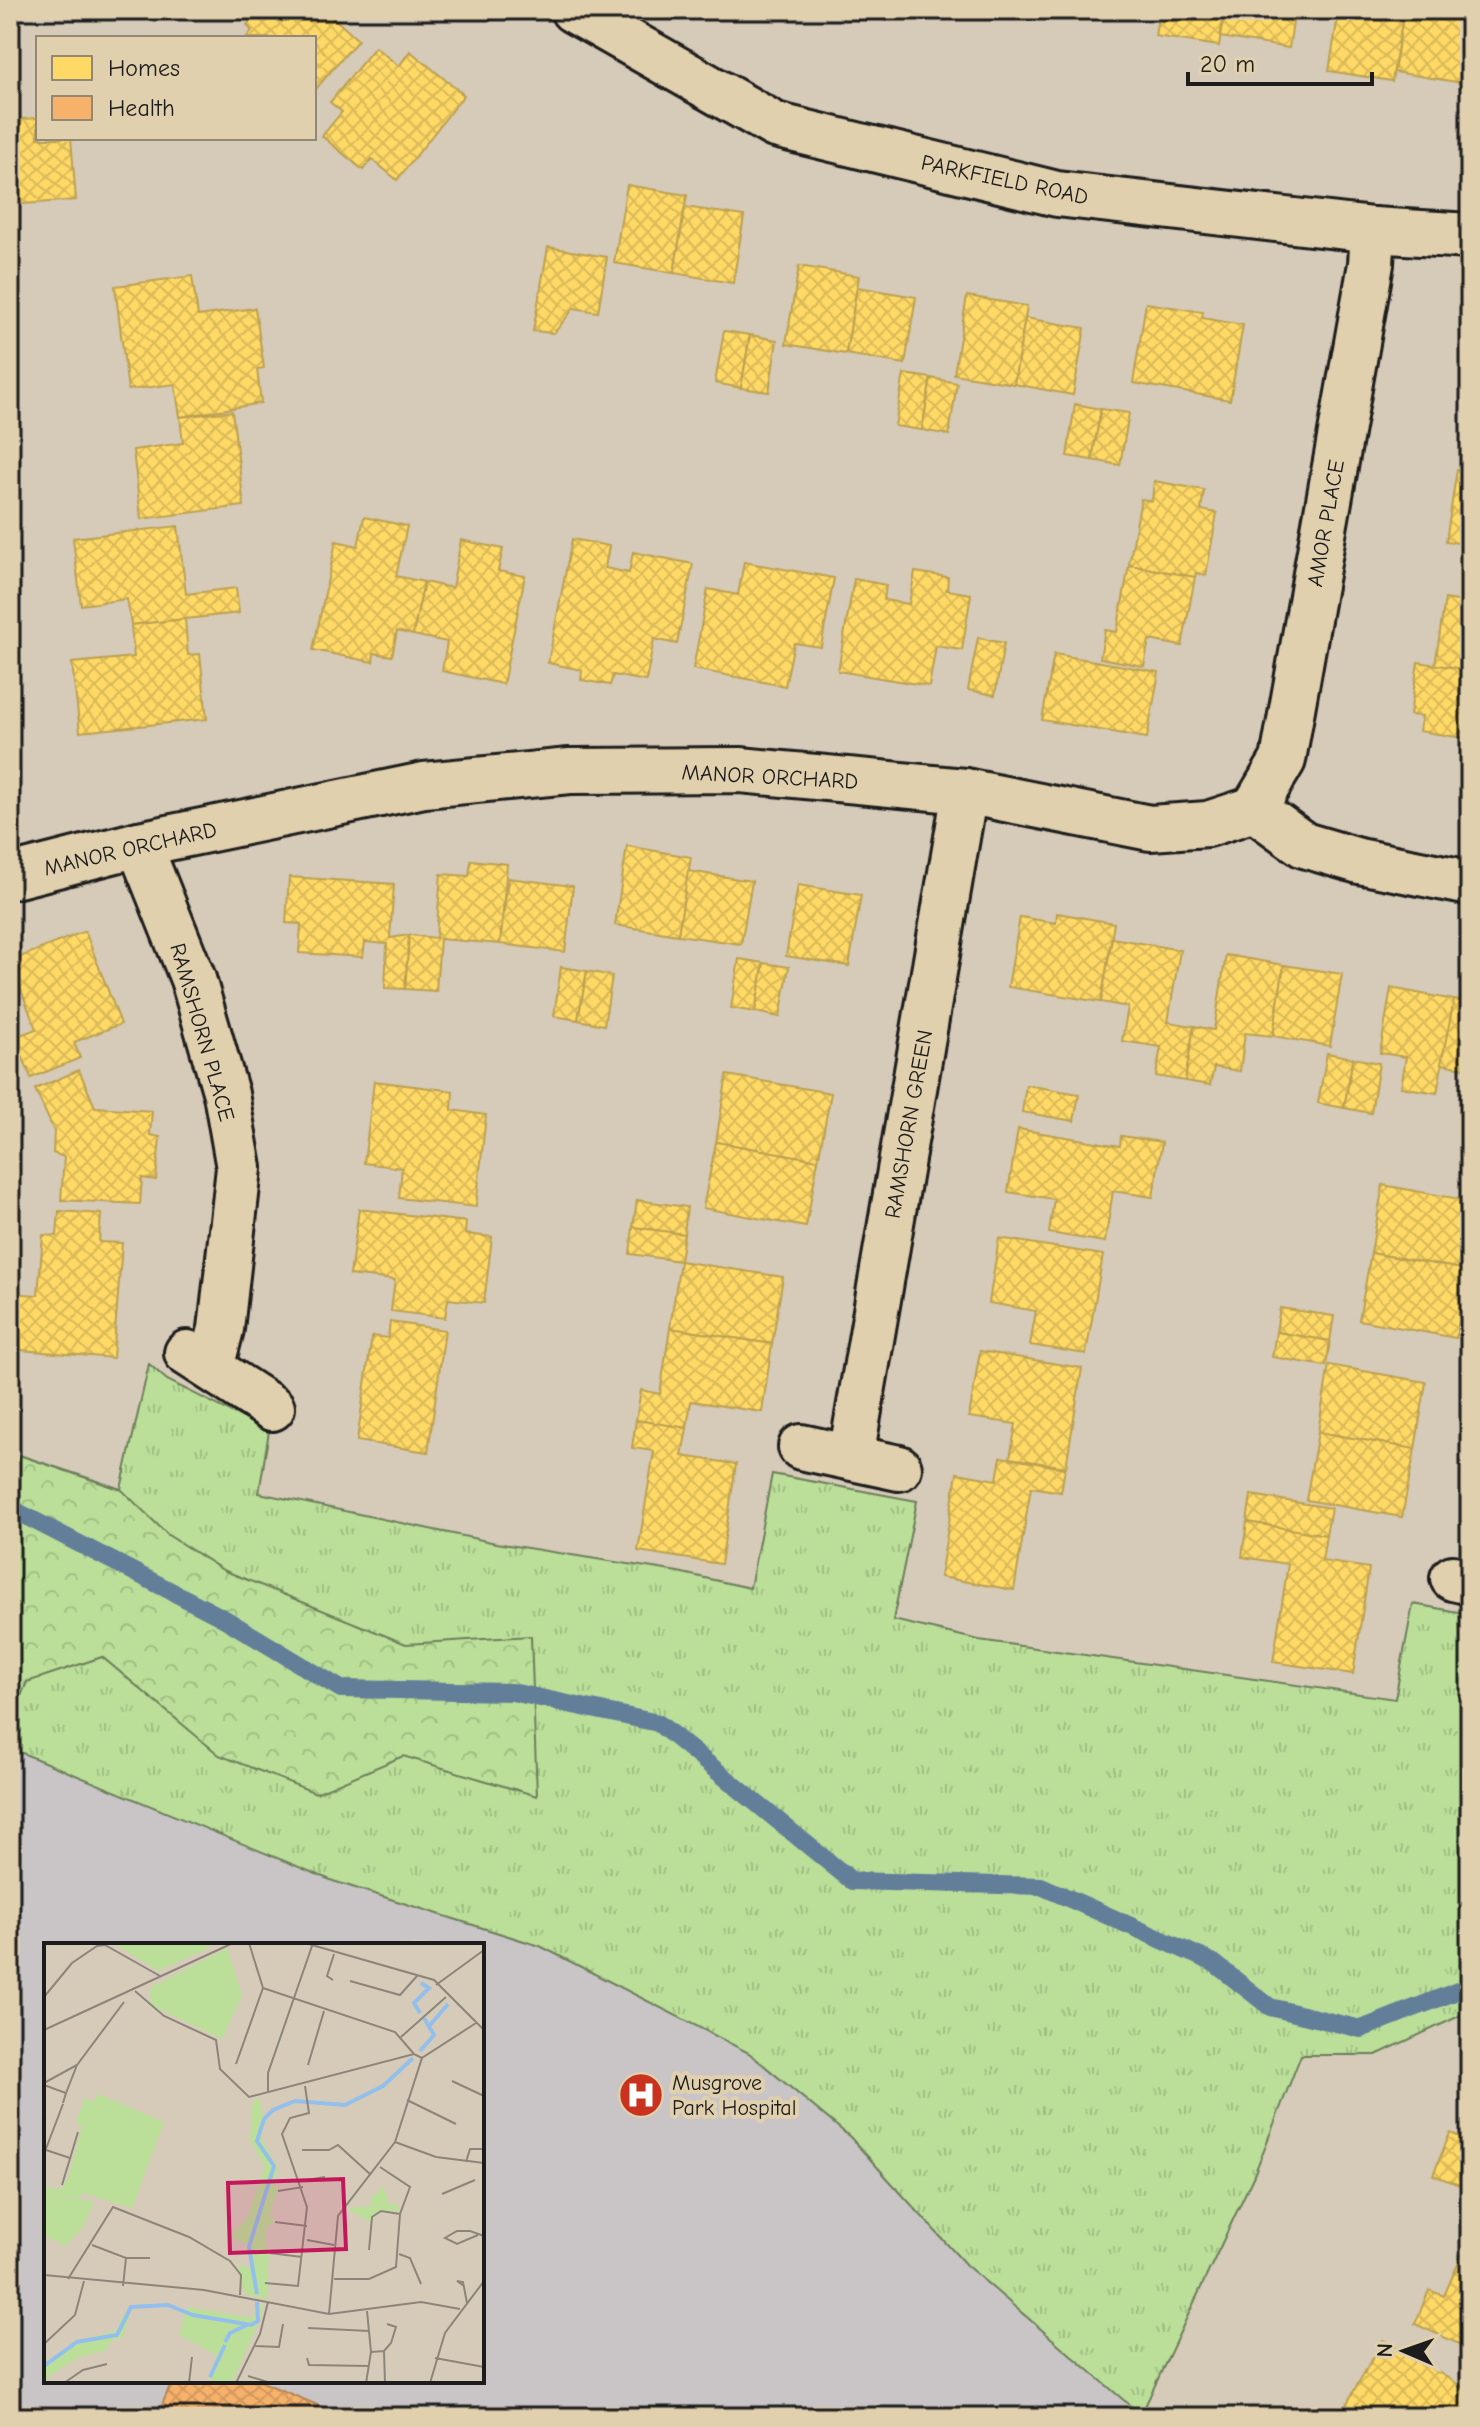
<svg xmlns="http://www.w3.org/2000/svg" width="1480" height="2427" font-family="'Comic Neue',sans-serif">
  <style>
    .built { fill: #c9c5c7; fill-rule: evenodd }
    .grass { fill: url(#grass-tufts); stroke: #6c7e5a; stroke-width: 2 }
    .forest { fill: url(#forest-crowns); stroke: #6c7e5a; stroke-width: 2 }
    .homes { fill: url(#homes-cross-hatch); stroke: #bba050; stroke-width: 2 }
    .health { fill: url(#health-cross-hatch); stroke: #b58553; stroke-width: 2 }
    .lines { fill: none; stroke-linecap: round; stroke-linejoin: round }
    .stream { stroke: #637e99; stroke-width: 18 }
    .street-casing { stroke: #1c1c1c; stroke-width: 50 }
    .street { stroke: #e1d0ad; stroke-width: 44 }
    .labels { text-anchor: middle; stroke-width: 8; stroke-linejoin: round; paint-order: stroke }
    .street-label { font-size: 22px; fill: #1c1c1c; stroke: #e1d0ad }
    .poi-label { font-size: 22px; fill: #1c1c1c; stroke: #e1d0ad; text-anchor: start }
    .inset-river { fill: none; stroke: #93bfec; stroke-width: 4 }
    .inset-road { fill: none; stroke: #8c857a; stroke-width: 2 }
    .view { fill: #c2185b; fill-opacity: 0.15; stroke: #c2185b; stroke-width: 4 }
    .inset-edge { fill: none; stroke: #1c1c1c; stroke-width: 4 }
  </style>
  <defs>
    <pattern id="grass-tufts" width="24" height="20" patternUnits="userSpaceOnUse" patternTransform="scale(2)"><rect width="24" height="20" fill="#bbdf99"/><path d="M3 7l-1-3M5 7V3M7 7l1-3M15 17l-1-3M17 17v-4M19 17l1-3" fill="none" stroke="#a0bf83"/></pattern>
    <pattern id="forest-crowns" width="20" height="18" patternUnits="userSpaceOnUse" patternTransform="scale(2)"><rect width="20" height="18" fill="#bbdf99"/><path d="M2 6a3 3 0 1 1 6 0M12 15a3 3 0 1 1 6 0" fill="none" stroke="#a0bf83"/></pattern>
    <pattern id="homes-cross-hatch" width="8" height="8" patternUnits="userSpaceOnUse" patternTransform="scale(2)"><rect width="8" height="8" fill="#ffd966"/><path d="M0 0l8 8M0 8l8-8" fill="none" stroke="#daba58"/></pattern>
    <pattern id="health-cross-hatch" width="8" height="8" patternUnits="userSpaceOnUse" patternTransform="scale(2)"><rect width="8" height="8" fill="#f6b26b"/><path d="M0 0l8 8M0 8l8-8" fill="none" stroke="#d2985c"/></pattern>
  </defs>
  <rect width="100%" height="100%" fill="#d6cbb9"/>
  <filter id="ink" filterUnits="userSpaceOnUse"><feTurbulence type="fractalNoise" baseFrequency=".0125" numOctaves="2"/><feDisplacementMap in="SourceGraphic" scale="16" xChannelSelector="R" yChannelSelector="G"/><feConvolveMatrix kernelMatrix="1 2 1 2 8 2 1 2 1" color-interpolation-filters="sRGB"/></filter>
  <g filter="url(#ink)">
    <path class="built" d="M10,1748L333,1881L540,1946L749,2053L850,2137L966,2265L1141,2415L10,2417ZM46,1945H482V2381H46Z"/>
    <polygon class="grass" points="149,1364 167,1380 269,1431 259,1493 496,1543 678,1572 750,1588 772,1474 917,1501 893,1620 979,1640 1395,1699 1413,1604 1470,1614 1470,2011 1376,2055 1301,2055 1254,2175 1141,2415 966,2265 850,2137 749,2053 540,1946 333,1881 10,1748 10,1452 121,1489"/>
    <polygon class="forest" points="10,1452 122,1490 168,1535 223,1570 406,1644 531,1636 537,1796 403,1756 316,1793 219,1755 102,1657 27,1682 10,1721"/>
    <g class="homes">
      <polygon points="260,10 325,10 358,40 314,91 314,38 246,38 252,31 247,25"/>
      <polygon points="1071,10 1123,10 1121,18"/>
      <polygon points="1159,10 1225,10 1219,46 1155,36"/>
      <polygon points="1225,10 1295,10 1289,48 1220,37"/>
      <polygon points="1339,10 1404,10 1392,81 1329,71"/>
      <polygon points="1404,10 1470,10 1463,83 1394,72"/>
      <polygon points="375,47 399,66 410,51 464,95 397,180 372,159 363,170 322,136 342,112 330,102"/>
      <polygon points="38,118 38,138 71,138 76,200 10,205 10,120"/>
      <polygon points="627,185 687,195 674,273 614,263"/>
      <polygon points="685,207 744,216 733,283 674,273"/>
      <polygon points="548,247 607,257 598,312 574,308 554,333 533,331"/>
      <polygon points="799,266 859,276 846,354 786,344"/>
      <polygon points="192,276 198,316 255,308 264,368 257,369 261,403 180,417 175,384 128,390 115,286"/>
      <polygon points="857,287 916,297 905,364 846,354"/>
      <polygon points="967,296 1027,306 1014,384 954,374"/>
      <polygon points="1146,303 1203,312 1202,318 1243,325 1230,400 1133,383"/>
      <polygon points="1025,318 1085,328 1073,395 1014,384"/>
      <polygon points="724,331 750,335 741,388 715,383"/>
      <polygon points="750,335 777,340 769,392 741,388"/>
      <polygon points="904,374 931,378 922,430 895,426"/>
      <polygon points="931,378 957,383 949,435 922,430"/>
      <polygon points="1075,404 1101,409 1092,460 1067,456"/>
      <polygon points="1101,409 1129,413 1120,465 1092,460"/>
      <polygon points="232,411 244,506 141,519 133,450 183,443 180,417"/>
      <polygon points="1457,469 1470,471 1470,545 1446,541"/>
      <polygon points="1154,481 1204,490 1201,510 1217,513 1206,575 1196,573 1195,577 1129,565 1141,499 1152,501"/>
      <polygon points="364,517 407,526 396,576 424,582 413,635 397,631 392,656 374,653 373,662 313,650 336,541 358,546"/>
      <polygon points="178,526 186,594 236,588 239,613 131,625 127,599 81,605 73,538"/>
      <polygon points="572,539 609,546 605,568 629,573 633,552 693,564 677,644 654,639 646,681 613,675 610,685 581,680 582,670 548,663"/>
      <polygon points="461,540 503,549 498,571 525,576 503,684 442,671 447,642 413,635 424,582 452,588"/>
      <polygon points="744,562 834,578 821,647 794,643 785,686 693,669 708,589 738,595"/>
      <polygon points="1129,565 1195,577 1182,646 1149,640 1144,666 1100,658 1105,630 1117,632"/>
      <polygon points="915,572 948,577 947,590 971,594 962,650 936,646 929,686 838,671 854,579 886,585 884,600 909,604"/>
      <polygon points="1445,599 1470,603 1470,670 1435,665"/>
      <polygon points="185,619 188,655 200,654 207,719 80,732 72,663 134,657 131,625"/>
      <polygon points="978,638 1004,643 995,695 968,690"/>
      <polygon points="1054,654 1159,672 1147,738 1042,720"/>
      <polygon points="1418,662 1470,670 1470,739 1419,731 1422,716 1410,715"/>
      <polygon points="627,846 691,857 678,935 615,925"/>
      <polygon points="471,860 507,864 500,944 440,939 436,991 405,989 409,935 436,938 441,874 469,876"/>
      <polygon points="688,871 752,881 741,944 678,935"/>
      <polygon points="289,877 394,884 390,938 409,935 405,989 385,988 387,944 365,942 363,957 299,953 301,924 286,923"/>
      <polygon points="508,878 573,886 565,952 500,944"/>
      <polygon points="798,885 861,895 849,966 786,956"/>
      <polygon points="1057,913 1114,923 1101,1002 1008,987 1020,917 1056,923"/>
      <polygon points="85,931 121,1024 74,1042 80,1058 31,1078 15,1037 36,1029 10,961"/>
      <polygon points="1112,938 1180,950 1168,1022 1194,1026 1185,1081 1156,1076 1161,1047 1122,1041 1128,1007 1101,1002"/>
      <polygon points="1226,955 1284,965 1273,1036 1245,1033 1240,1071 1214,1067 1210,1085 1185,1081 1194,1026 1214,1030"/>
      <polygon points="739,959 764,963 755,1012 731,1008"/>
      <polygon points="764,963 789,967 780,1017 755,1012"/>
      <polygon points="1284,965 1342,974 1330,1046 1273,1036"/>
      <polygon points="561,967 587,971 578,1020 554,1016"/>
      <polygon points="587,971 612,976 604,1025 578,1020"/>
      <polygon points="1391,988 1454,1000 1437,1093 1401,1087 1406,1057 1380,1053"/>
      <polygon points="1468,988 1470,988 1470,1069 1441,1064 1454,1000 1465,1002"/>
      <polygon points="1327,1053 1353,1058 1344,1108 1318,1103"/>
      <polygon points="1353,1058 1379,1063 1371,1113 1344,1108"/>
      <polygon points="79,1070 95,1107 152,1111 150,1135 160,1137 156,1180 142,1178 140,1204 61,1200 64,1157 53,1153 54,1131 35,1089"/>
      <polygon points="727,1075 831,1093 818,1160 716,1142"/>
      <polygon points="374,1081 453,1091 452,1110 486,1115 476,1207 399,1198 402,1168 364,1163"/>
      <polygon points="1026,1085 1079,1094 1074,1121 1022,1112"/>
      <polygon points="1018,1129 1120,1146 1121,1136 1162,1142 1153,1197 1113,1191 1105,1242 1049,1233 1054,1199 1008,1192"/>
      <polygon points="716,1142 818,1160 806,1227 703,1208"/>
      <polygon points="1383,1185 1470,1201 1468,1270 1371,1253"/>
      <polygon points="637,1200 687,1207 684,1234 633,1227"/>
      <polygon points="359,1209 466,1222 465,1234 492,1237 484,1303 448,1299 445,1318 391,1311 395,1280 350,1275"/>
      <polygon points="59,1211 101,1214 99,1242 122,1243 113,1358 10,1349 10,1293 38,1295 43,1235 57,1236"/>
      <polygon points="633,1227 684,1234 680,1261 630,1254"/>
      <polygon points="999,1238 1103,1255 1086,1354 1030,1345 1036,1311 989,1303"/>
      <polygon points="1371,1253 1468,1270 1456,1338 1359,1320"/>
      <polygon points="680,1261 783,1277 772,1344 670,1328"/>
      <polygon points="1280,1308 1334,1316 1330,1341 1276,1332"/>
      <polygon points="390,1322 445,1330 428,1452 357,1441 372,1336 388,1338"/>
      <polygon points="670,1328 772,1344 762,1412 691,1401 687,1428 636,1420 641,1390 660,1394"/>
      <polygon points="1276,1332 1330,1341 1326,1366 1272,1357"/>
      <polygon points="980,1351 1082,1368 1066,1467 1010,1458 1016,1424 969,1417"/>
      <polygon points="1329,1365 1426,1382 1415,1449 1318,1432"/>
      <polygon points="636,1420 687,1428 682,1456 736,1464 721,1564 638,1551 654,1451 632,1448"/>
      <polygon points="1318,1432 1415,1449 1402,1517 1306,1500"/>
      <polygon points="1001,1457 1065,1468 1061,1492 1031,1487 1014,1590 940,1577 957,1473 997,1480"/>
      <polygon points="1251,1495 1331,1508 1326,1535 1247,1522"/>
      <polygon points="1247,1522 1326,1535 1322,1561 1369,1568 1353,1674 1273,1662 1288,1564 1242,1557"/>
      <polygon points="1450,2133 1470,2141 1470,2189 1433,2175"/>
      <polygon points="1470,2236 1470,2349 1415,2324 1429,2290 1444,2296"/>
      <polygon points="1383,2340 1470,2391 1470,2417 1339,2417"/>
    </g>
    <polygon class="health" points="172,2381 260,2381 346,2417 157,2417"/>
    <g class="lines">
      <polyline class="stream" points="10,1508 225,1619 341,1689 512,1692 658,1723 852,1881 1041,1886 1214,1963 1270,2007 1361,2029 1470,1986"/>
      <g class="street-casing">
        <g id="street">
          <polyline points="573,10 775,125 1057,194 1373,230 1470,236"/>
          <polyline points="1254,809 1283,760 1371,264 1373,230"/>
          <polyline points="139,844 193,979 226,1094 239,1168 221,1329 211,1368"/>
          <polyline points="10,877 139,844 424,785 570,771 740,770 965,791 1150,828 1208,824 1254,809 1304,845 1359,861 1470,883"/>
          <polyline points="187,1353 272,1408"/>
          <polyline points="801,1447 899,1468"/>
          <polyline points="851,1457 965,791"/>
          <polyline points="1453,1578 1470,1582"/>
        </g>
      </g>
      <use href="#street" class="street"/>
    </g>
  </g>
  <defs>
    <g id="hospital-disc" transform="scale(2.3)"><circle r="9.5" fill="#c8321e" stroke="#e1d0ad"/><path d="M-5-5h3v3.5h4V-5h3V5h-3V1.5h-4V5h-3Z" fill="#fff"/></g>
  </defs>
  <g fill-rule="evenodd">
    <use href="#hospital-disc" x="641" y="2095"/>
  </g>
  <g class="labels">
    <g class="street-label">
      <text transform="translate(1005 179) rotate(12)" y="8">PARKFIELD ROAD</text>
      <text transform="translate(1325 523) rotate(-80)" y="8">AMOR PLACE</text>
      <text transform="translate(770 776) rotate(3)" y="8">MANOR ORCHARD</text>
      <text transform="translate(130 848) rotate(-13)" y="8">MANOR ORCHARD</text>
      <text transform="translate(203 1032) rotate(74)" y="8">RAMSHORN PLACE</text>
      <text transform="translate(908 1124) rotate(-80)" y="8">RAMSHORN GREEN</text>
    </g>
    <g class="poi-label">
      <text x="672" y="2090">Musgrove<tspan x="672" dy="25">Park Hospital</tspan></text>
    </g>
  </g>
  <g transform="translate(44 1943)">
    <rect width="440" height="440" fill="#d6cbb9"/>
    <path d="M215,155L219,173L223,174L216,194L234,226L229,244L234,245L225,274L230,275L229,282H223L221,305L225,306L223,356L201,351L193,321L205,325L208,314L203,301L186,294L203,275L221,224L206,197L209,157ZM339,244L345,260L357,264L354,268L335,267L325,279L303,265L327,263L326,256ZM80,370L85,374L79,394L68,397L61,408L34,414L0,437L2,419L33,398L72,388Z" fill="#bbdf99"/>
    <path d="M54,151L120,179L88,265L38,250L35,255L0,249V244L17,246L24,235L38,184L32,179L41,155L49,159ZM219,173L223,174L216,194L234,226L222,264H215L221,224L213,193ZM213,359L219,362L216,376L188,440H171L165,434L173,412L135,392L143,364L209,375Z" fill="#bbdf99"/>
    <path d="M69,0H164L165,5L114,28ZM183,5L198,52L178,96L107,62L106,45Z" fill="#bbdf99"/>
    <path d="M0,249L50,259L39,284L21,303L0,292Z" fill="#bbdf99"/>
    <path class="inset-river" d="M376,70L370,60L385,45L377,40M386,82L404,61M376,108L390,92L380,75M213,351L205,304L230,223L213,198L220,176L229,167L251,158L301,162L339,143L369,115M181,399L186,390L203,382M0,423L33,399L73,392L87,364L124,362L149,372L207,382L214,378L213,359M166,434L181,402"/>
    <path class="inset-road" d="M261,0L390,37L440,87M289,37L283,33L290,11M306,38L356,52L373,33M392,42L440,7M219,45L351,89L370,111M91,48L120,73L172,97L176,126L205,154L370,111L378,115M0,54L28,20L53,3L61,2L116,33M0,87L189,0M357,94L402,54M192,121L219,45L205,0M264,122L280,68M408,138L440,153M0,140L33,122L80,59M0,142L22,150L19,160M22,150L33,122M224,150V130L268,3M363,157L412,181M351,199L392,214L440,220M2,207L26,215M258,207H285L294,202L327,232M0,211L19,161M422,219L426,206H440M257,238L281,234M18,242L34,189M234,248L259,244M398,251L431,237M231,279L263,283M434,292L413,301L401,295L413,288H426L440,293M263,297L290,302M48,302L82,315H106M325,307L328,274L337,268L356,271M226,310L258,314M355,311L366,315L377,341M0,332L160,347L285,371L377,359L416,366M24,336L69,264L145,294L186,318L197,332L196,352M290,336H325L352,324L356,271L366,244L336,224M221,340L254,343L263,264L238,191L246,175L265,170L261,143M79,343L82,315M420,343L413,338L419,339L423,360M0,358L1,333M285,371L294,273L351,199L378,115L432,80M264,385L325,388M0,401L31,372L40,338M211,403L235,404L239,381M340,408L341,440M327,409L340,408L347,400L352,384L343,381M263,415L265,422L325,423M391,415L440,424M204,433L227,440M20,440L39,427L63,421M145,440L148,414M192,440L216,391L224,359M322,440L327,409L323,368M386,440L401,390L440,338"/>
    <path class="view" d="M299,236L302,306L186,310L184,240Z"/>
    <rect width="440" height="440" class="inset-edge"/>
  </g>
  <rect width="1480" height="2427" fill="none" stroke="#e1d0ad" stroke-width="40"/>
  <rect x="20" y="20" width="1440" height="2387" fill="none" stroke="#1c1c1c" stroke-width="3" filter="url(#ink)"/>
  <rect x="36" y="36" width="280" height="104" fill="#e1d0ad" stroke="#928873" stroke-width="2"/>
  <rect x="52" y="56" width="40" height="24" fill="#ffd966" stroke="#928873" stroke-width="2"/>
  <text x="108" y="76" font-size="24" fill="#1c1c1c">Homes</text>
  <rect x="52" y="96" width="40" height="24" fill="#f6b26b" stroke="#928873" stroke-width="2"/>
  <text x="108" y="116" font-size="24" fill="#1c1c1c">Health</text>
  <g transform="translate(1404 2351) rotate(272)" stroke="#e1d0ad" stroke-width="6" paint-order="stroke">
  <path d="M0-6L14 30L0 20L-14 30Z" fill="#1c1c1c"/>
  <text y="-12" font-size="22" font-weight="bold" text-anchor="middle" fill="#1c1c1c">N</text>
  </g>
  <path d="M1188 72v12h184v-12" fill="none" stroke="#1c1c1c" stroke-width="4"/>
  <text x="1200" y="72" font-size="24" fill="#1c1c1c" stroke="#e1d0ad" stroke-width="6" paint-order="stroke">20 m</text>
</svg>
